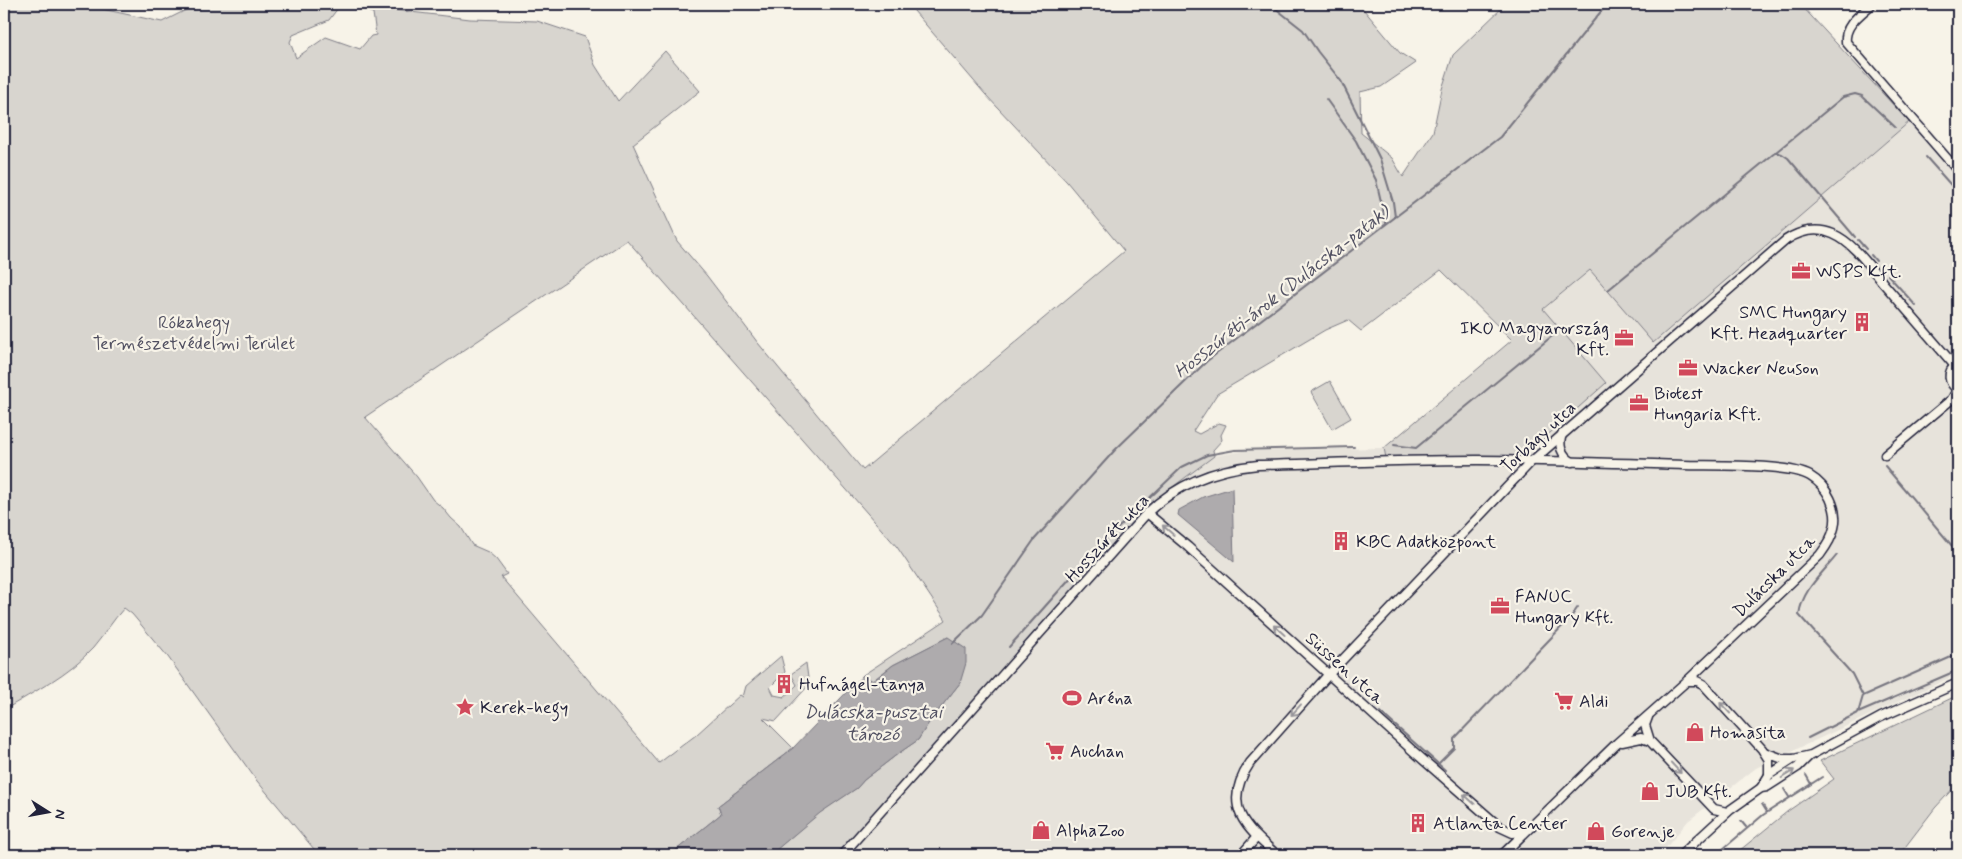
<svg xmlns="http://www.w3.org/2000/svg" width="1962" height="859" font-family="Mynerve,sans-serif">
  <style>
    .built { fill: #e7e3db }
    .green { fill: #d8d5cf; stroke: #7d7c85 }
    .water { fill: #aeabad; stroke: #76747f }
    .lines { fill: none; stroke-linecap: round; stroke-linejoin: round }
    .stream { stroke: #76747f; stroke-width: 2 }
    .minor-casing { stroke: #22223b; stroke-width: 11 }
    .minor { stroke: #f7f3e8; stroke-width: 8 }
    .oneway { stroke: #97959a }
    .labels { text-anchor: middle; stroke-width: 4.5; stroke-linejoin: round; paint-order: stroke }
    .poi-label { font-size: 18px; fill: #22223b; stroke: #f7f3e8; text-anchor: start }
    .park-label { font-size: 18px; fill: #504f60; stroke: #f7f3e8 }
    .street-label { font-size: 18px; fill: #22223b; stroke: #f7f3e8 }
    .water-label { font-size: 19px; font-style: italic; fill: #535263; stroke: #f7f3e8 }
  </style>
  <rect width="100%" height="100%" fill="#f7f3e8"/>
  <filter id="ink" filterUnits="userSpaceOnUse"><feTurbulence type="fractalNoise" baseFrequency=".02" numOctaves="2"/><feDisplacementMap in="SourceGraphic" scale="10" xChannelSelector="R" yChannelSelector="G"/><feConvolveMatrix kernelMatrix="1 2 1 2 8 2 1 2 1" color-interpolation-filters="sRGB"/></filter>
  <g filter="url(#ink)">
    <polygon class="built" points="1909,122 1958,178 1958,674 1756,768 1688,821 1660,855 837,855 1135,519 1150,504 1214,456 1243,451 1384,448 1386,458 1450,456 1543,310 1589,270 1784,230"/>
    <g class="green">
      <path d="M4,4H79L162,22L198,4H341L329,20L293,35L290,42L296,58L326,37L360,49L371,36L376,35L373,13L367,11L357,4H377L394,10L470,19L537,21L585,37L595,65L618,101L665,51L700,91L633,144L677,241L707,276L758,343L863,470L1124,251L1067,182L985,94L908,4H1359L1400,53L1416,63L1381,87L1360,92L1361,133L1392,158L1403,177L1433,132L1442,89L1453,55L1506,4H1800L1909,122L1653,343L1590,270L1543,309L1606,383L1523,457L1386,458L1384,448L1512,340L1441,270L1361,331L1348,320L1325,330L1217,394L1193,431L1199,434L1219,423L1226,425L1221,435L1222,440L1213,450L1214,456L1150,504L1135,519L837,855H770L820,812L857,788L864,780L899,753L918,740L930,721L960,683L948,637L893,665L872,681L863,675L946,620L897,547L627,240L365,417L417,477L433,500L443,508L451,518L461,527L472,545L488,552L496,559L507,574L501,577L659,763L696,735L740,695L743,697L746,686L781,656L785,672L770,687L774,695L784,697L797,685L791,674L806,663L809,685L776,721L763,718L793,748L718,806L721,814L670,855H319L257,781L168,657L132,614L124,608C113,620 104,635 93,648C68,675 35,691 4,710Z"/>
      <polygon points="1330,381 1351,418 1332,429 1311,392"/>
      <polygon points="1958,695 1958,783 1935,808 1899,855 1734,855 1788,811 1834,779 1820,761"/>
    </g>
    <g class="water">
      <polygon points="1232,488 1234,562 1178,515 1179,510 1203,497"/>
      <polygon points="948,637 966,649 966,663 960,683 930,721 918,740 899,753 864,780 857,788 820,813 770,855 670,855 721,814 718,806 793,748 863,675 873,681 893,665"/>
    </g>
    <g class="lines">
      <g class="stream">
        <polyline points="1270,4 1303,30 1318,52 1341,81 1380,159 1393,202 1395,217"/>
        <polyline points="1326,99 1356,141 1376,180 1386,223"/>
        <polyline points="1775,152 1782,154 1788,158 1855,237"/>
        <polyline points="1926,157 1958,193"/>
        <polyline points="1858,240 1866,249"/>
        <polyline points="1871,255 1876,261"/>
        <polyline points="1888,275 1916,306"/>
        <polyline points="1608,290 1843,97 1855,94 1862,96 1895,127"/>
        <polyline points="1394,445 1416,448 1557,332"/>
        <polyline points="1885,466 1958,553"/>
        <path d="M1837,555C1822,574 1802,590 1799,615L1852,674L1863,696L1858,713"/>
        <polyline points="953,643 982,615 1034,540 1115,450 1207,361 1500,137 1607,4"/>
        <polyline points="1009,647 1097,548 1182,467 1207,455 1235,450 1354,447"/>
        <polyline points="1863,696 1958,654"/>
        <polyline points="1380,712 1445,770"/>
        <polyline points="1808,738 1858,713 1958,670"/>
        <polyline points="1438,764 1454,748 1454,739 1571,617 1578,607"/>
        <polyline points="1806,775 1811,784"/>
        <polyline points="1784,789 1789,797"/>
        <polyline points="1762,804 1767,812"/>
        <polyline points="1741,821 1746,827"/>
        <polyline points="1716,855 1763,815 1822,777"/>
      </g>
      <g class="minor-casing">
        <g id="minor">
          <path d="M1872,4C1861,14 1844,25 1846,42L1958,171"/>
          <path d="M1957,364C1946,372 1948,383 1958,390"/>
          <path d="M1562,434C1558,446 1561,454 1572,462"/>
          <polyline points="1885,455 1952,399 1957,390"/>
          <polyline points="1147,513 1188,547 1412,750 1500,827 1513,833 1525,830"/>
          <polyline points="1687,681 1697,681 1703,684 1762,749 1769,760 1769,775"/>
          <polyline points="1648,717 1645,725 1650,741"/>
          <polyline points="1622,742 1641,738 1650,741 1714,809 1727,812"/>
          <polyline points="1764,752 1783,759 1793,759"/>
          <polyline points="1761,788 1769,775 1794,759 1811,755 1881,717 1958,683"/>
          <path d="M842,855L1147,513C1178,483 1216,469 1258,465C1331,463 1404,460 1478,460C1546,460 1614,463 1683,465C1711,466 1788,463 1810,476C1827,486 1839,509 1834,528C1832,538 1826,547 1820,555L1687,681L1617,743L1502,855"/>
          <polyline points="1241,855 1257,837"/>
          <path d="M1277,855C1245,827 1221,806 1250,763L1329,674L1531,462L1786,240C1800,231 1817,227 1833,234C1854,243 1870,267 1884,284C1907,311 1931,338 1954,365"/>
          <polyline points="1681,855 1730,810 1761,788 1767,787 1798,767 1809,756"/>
        </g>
      </g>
      <use href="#minor" class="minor"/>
    </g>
    <defs><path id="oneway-shaft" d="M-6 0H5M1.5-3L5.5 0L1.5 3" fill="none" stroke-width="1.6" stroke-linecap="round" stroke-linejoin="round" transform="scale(1.25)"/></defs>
    <g class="oneway">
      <use href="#oneway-shaft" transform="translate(1168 530) rotate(-139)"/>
      <use href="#oneway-shaft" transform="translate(1279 630) rotate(-138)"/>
      <use href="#oneway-shaft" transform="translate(1725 708) rotate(-133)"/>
      <use href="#oneway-shaft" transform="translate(1296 710) rotate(132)"/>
      <use href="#oneway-shaft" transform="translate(1676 768) rotate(47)"/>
      <use href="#oneway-shaft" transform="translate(1788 774) rotate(-32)"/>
      <use href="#oneway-shaft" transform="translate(1469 799) rotate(-138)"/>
    </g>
  </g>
  <defs>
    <g id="office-bare" transform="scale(1.5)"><path d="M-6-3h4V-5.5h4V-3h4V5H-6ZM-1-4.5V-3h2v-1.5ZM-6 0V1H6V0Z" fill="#d1495b" stroke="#f7f3e8" stroke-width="2.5" paint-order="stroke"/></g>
    <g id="building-bare" transform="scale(1.5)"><path d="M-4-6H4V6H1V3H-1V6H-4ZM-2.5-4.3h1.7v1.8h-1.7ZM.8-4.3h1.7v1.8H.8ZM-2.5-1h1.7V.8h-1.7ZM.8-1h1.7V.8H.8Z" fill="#d1495b" stroke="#f7f3e8" stroke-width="2.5" paint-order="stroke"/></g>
    <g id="stadium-bare" transform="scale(1.5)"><path d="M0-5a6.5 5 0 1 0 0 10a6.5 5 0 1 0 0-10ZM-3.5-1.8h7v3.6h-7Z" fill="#d1495b" stroke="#f7f3e8" stroke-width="2.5" paint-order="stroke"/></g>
    <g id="supermarket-bare" transform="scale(1.5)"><path d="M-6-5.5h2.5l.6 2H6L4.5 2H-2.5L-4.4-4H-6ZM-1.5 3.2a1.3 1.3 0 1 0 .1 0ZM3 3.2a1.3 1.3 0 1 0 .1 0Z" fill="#d1495b" stroke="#f7f3e8" stroke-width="2.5" paint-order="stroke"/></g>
    <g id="sight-bare" transform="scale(1.5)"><path d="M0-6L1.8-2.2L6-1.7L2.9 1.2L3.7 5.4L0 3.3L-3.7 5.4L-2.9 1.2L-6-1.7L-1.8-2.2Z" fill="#d1495b" stroke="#f7f3e8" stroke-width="2.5" paint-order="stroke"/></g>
    <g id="shop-bare" transform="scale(1.5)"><path d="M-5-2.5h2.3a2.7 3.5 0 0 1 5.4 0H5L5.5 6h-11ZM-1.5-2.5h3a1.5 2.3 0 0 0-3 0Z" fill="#d1495b" stroke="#f7f3e8" stroke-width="2.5" paint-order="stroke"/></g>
  </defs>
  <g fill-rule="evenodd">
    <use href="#office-bare" x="1801" y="271"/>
    <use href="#building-bare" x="1862" y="322"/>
    <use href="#office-bare" x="1624" y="338"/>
    <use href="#office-bare" x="1688" y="368"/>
    <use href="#office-bare" x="1639" y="403"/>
    <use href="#building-bare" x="1341" y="541"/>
    <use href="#office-bare" x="1500" y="606"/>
    <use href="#building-bare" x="784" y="684"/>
    <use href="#stadium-bare" x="1072" y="698"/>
    <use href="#supermarket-bare" x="1564" y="701"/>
    <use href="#sight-bare" x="465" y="707"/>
    <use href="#shop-bare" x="1695" y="732"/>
    <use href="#supermarket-bare" x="1055" y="751"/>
    <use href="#shop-bare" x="1650" y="791"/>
    <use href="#building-bare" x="1418" y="823"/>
    <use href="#shop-bare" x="1041" y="830"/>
    <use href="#shop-bare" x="1596" y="831"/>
  </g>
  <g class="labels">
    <g class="poi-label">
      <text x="1816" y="277">WSPS Kft.</text>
      <text x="1847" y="318" text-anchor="end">SMC Hungary<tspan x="1847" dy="21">Kft. Headquarter</tspan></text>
      <text x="1609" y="334" text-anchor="end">IKO Magyarország<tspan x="1609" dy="21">Kft.</tspan></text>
      <text x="1703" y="374">Wacker Neuson</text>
      <text x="1654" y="399">Biotest<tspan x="1654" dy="21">Hungaria Kft.</tspan></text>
      <text x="1356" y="547">KBC Adatközpont</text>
      <text x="1515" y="602">FANUC<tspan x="1515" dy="21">Hungary Kft.</tspan></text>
      <text x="799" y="690">Hufnágel-tanya</text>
      <text x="1087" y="704">Aréna</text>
      <text x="1579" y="707">Aldi</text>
      <text x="480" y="713">Kerek-hegy</text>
      <text x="1710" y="738">Homasita</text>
      <text x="1070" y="757">Auchan</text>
      <text x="1665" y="797">JUB Kft.</text>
      <text x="1433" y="829">Atlanta Center</text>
      <text x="1056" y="836">AlphaZoo</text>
      <text x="1611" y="837">Gorenje</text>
    </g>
    <g class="park-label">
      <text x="194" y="328">Rókahegy<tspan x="194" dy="21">Természetvédelmi Terület</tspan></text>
    </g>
    <g class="street-label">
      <text transform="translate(1538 437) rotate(-43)" y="6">Torbágy utca</text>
      <text transform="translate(1107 538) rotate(-47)" y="6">Hosszúrét utca</text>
      <text transform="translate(1774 576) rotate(-45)" y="6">Dulácska utca</text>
      <text transform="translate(1345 668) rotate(42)" y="6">Süssen utca</text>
    </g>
    <g class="water-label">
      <text transform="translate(1281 291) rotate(-38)" y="7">Hosszúréti-árok (Dulácska-patak)</text>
      <text x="873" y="718">Dulácska-pusztai<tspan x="873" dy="22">tározó</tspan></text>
    </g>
  </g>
  <rect width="1962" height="859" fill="none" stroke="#f7f3e8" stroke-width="20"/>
  <rect x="10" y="10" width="1942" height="839" fill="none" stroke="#22223b" stroke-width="2" filter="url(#ink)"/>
  <g transform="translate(48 812) rotate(101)" stroke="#f7f3e8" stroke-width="4" paint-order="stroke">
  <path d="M0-4L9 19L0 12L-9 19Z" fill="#22223b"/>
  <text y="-8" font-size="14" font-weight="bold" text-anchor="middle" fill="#22223b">N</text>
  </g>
</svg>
